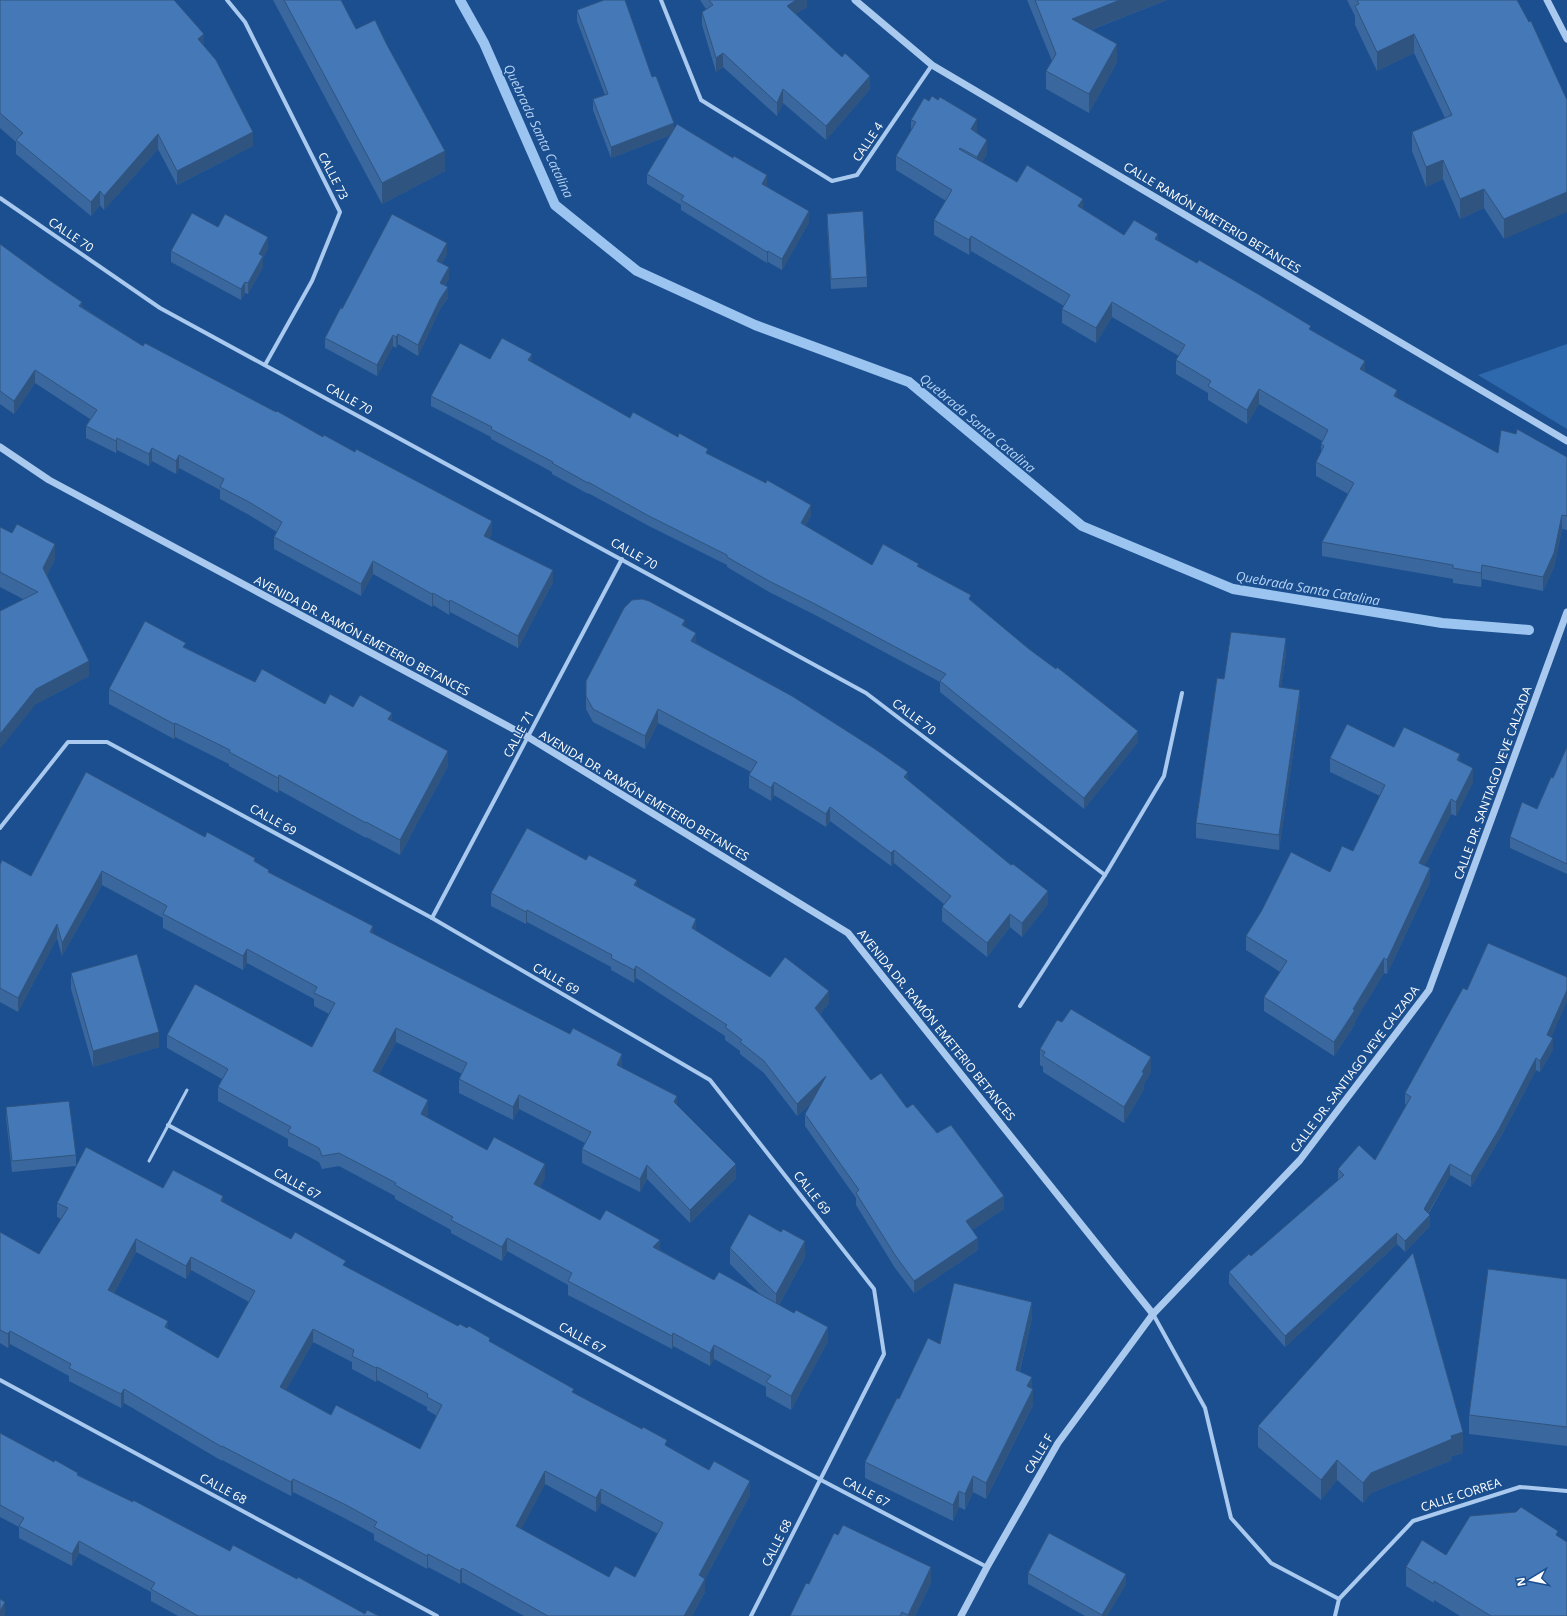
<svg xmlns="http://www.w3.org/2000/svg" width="1567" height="1616" font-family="'Open Sans',sans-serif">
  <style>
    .green { fill: #2e69ad }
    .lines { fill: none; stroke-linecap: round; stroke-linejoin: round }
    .stream { stroke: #9cc4f0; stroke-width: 10 }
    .service { stroke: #a9c9ee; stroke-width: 3 }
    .minor { stroke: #a9c9ee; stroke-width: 4 }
    .tertiary { stroke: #a9c9ee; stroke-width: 7 }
    .wall { fill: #3a679d; fill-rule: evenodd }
    .shaded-wall { fill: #305480 }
    .building { fill: #4478b7; stroke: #305480; fill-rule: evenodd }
    .labels { text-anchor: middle; stroke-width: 3.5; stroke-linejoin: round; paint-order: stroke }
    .street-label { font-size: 12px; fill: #fff; stroke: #1b4f8f }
    .water-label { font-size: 13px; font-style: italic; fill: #b5d3f5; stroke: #1b4f8f }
  </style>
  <rect width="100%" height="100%" fill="#1b4f8f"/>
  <polygon class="green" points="1567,344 1567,429 1478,375"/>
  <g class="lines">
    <polyline class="stream" points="460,0 484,43 555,205 637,271 755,325 909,382 1082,526 1233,589 1442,623 1529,630"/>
    <polyline class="service" points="149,1161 187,1090"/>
    <g class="minor">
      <polyline points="227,0 245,22 340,212 312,281 265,365"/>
      <polyline points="661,0 701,100 832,181 857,175 932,65"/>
      <polyline points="0,198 160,308 866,693 1105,875"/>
      <polyline points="0,828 68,742 107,742 432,918 710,1080 874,1289 884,1354 751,1616"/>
      <polyline points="432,918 622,559"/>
      <polyline points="1020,1006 1105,875 1164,776 1182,693"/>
      <polyline points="168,1125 821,1480 987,1567"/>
      <polyline points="1153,1314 1205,1408 1231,1518 1271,1563 1339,1599"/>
      <polyline points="0,1380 437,1616"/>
      <polyline points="1335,1616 1339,1599 1413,1521 1520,1487 1567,1491"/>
    </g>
    <g class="tertiary">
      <polyline points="855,0 932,65 1567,441"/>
      <polyline points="1547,0 1567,39"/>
      <polyline points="0,447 49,480 528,737 848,933 1153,1314"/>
      <polyline points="961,1616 987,1567 1058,1443 1153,1314 1300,1160 1429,990 1567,612"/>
    </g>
  </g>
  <g class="wall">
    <polygon points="0,0 204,46 253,146 177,185 158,149 104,210 100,205 91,216 16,154 16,142 0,128"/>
    <polygon points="273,0 341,0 356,29 445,171 382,204"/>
    <polygon points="700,0 807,0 807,7 795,14 870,89 826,140 783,103 777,116 723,67 716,72 702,25 702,12 706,9"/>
    <polygon points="1027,0 1167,0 1091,30 1117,62 1089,113 1046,89 1046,71 1052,61"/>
    <polygon points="1347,0 1517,0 1504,239 1484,208 1460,219 1443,179 1426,187 1412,151 1412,132 1445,118 1414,53 1377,71 1355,25 1355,16"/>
    <polygon points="577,10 674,130 767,186 809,222 782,270 768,262 767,263 681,210 681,205 647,184 647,174 671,135 611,158 593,110 593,99 605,95 577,21"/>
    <polygon points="911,120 977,133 987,154 982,162 1017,182 1083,209 1124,235 1158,241 1311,330 1365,372 1397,398 1498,453 1567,457 1567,530 1562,529 1554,567 1543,591 1482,579 1481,587 1453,583 1453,579 1322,556 1322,542 1348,494 1316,476 1316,462 1321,453 1321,444 1322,441 1259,404 1247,424 1208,400 1208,393 1176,374 1176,360 1179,356 1112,317 1096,343 1062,323 1062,309 1064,306 971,251 969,255 934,235 934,220 946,201 896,170 896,156 911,131"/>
    <polygon points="827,214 867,277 867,287 831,289 827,225"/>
    <polygon points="218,227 268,248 263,258 263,267 248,294 245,293 241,300 171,262 171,251"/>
    <polygon points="0,244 82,307 143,346 492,534 489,538 553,582 518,648 450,612 449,615 433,605 432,607 373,574 361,596 274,549 274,537 277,532 249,515 220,499 220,490 179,468 176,474 152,461 149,466 117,450 116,453 86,438 86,426 90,419 35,383 14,414 0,404"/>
    <polygon points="447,254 442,263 449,278 445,285 448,298 440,309 418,356 398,344 396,348 393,346 377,376 325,348 325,338 342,309"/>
    <polygon points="490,359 532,362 630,418 708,454 811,516 805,526 872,565 919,567 971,601 1138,742 1084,809 940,692 940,682 817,616 769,592 727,567 727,565 647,525 588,493 588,494 552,474 552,472 491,439 491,437 431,406 431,396"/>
    <polygon points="0,527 55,559 47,575 89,676 36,704 23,599 0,587"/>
    <polygon points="685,627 696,643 908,780 1048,904 1022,937 1010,927 987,957 942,921 942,907 944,904 894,863 891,866 830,821 826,827 774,795 771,801 749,788 749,775 751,772 658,723 645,749 593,722 586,709 586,681"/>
    <polygon points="186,648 255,682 325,704 353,707 392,721 448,766 400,855 366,837 366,838 279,790 278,793 229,766 229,764 175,737 174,739 109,704 109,689"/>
    <polygon points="1286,654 1281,687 1300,705 1279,850 1196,838 1196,823 1224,679"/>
    <polygon points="1394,747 1460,761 1473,782 1456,816 1451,814 1424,866 1430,882 1387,974 1384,973 1355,1021 1355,1024 1334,1056 1264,1011 1264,997 1280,972 1246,950 1246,936 1330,872 1353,851 1380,796 1330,772 1330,758"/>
    <polygon points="1567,747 1567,874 1510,848 1510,837 1537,809 1553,778"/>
    <polygon points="205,837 255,862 269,872 373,933 622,1068 677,1105 736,1178 690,1223 647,1179 640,1192 582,1163 582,1149 585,1143 519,1109 513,1120 459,1093 459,1079 462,1074 396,1042 379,1074 428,1114 426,1117 487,1150 545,1178 540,1187 600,1220 660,1250 714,1280 761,1295 730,1264 730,1248 805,1257 779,1305 828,1341 791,1410 766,1396 766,1387 714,1359 710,1366 673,1346 672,1349 568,1295 568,1285 507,1251 502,1261 451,1233 451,1230 395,1199 395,1196 339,1166 322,1169 319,1162 288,1146 288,1139 218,1101 218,1087 222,1079 167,1048 167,1035 312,1047 329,1014 314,1006 314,999 247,963 243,970 163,928 163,918 102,885 62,956 57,938 18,1012 0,1002 0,865 31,876"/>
    <polygon points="586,860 637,886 696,931 770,977 829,1003 820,1014 871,1080 907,1108 937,1133 1004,1209 972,1230 978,1250 914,1293 895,1268 856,1205 856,1198 805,1126 805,1114 811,1103 797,1116 764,1073 740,1054 740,1051 725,1040 725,1036 636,978 634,983 611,970 611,967 527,922 526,924 491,906 491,893"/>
    <polygon points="71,973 159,1047 93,1067 71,989"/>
    <polygon points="1567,977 1567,1001 1551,1037 1553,1050 1540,1072 1536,1070 1499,1140 1471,1187 1450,1175 1429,1213 1430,1226 1405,1252 1397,1244 1285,1347 1229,1284 1229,1272 1251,1256 1338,1180 1338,1169 1375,1160 1406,1105 1405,1104 1405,1093 1467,990"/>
    <polygon points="1040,1049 1151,1072 1144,1084 1144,1089 1124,1123 1043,1072 1043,1067 1040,1065"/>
    <polygon points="6,1107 76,1155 76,1166 12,1172 6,1118"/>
    <path d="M163,1188L223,1203L291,1239L346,1267L458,1326L490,1342L574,1393L750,1495L705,1579V1592L692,1616H524L462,1582L460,1584L428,1567L427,1569L374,1540V1534L346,1519L293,1492L291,1496L222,1460V1461L124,1403L121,1408L69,1381V1376L10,1344L8,1348L0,1343V1232L39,1254L61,1219L57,1217V1203ZM136,1252L186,1279L191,1270L249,1302L218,1358L168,1329L114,1293ZM313,1342L352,1362V1369L376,1382L377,1380L427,1407V1410L437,1416L420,1449L331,1415L286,1390ZM545,1484L596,1512L601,1503L658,1534L635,1577H609L521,1529Z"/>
    <polygon points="1567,1279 1567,1446 1469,1434 1469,1415"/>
    <polygon points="1032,1318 1020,1371 1032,1389 1033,1405 986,1499 973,1492 965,1510 959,1507 953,1521 865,1478 865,1462 899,1399 940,1344"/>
    <polygon points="1258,1426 1463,1453 1452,1456 1452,1460 1371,1493 1363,1503 1337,1480 1321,1500 1258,1447"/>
    <polygon points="0,1433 78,1475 230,1551 297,1579 365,1614 379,1616 178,1616 151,1601 151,1592 79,1553 72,1566 19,1538 19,1527 0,1517"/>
    <polygon points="1558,1536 1567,1616 1460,1616 1434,1600 1434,1603 1406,1586 1406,1567 1446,1555"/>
    <polygon points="1028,1573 1126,1584 1107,1616 1085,1616 1028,1584"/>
    <polygon points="931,1583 915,1616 790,1616 809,1584"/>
  </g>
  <g class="shaded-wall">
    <polygon points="796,0 807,0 807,7 787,20 787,6"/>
    <polygon points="1120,0 1167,0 1072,37 1072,19"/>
    <polygon points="204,34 204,48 198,39"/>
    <polygon points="1414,34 1414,53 1377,71 1377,52"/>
    <polygon points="1117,44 1117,62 1089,113 1089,94"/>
    <polygon points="723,53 723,67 716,72 716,58"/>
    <polygon points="870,76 870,89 826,140 826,126"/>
    <polygon points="783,89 783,103 777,116 777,103"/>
    <polygon points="977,119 977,134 971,129"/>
    <polygon points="674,123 674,134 611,158 611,147"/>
    <polygon points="253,132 253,146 177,185 177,171"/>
    <polygon points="158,134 158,149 104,210 104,196"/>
    <polygon points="987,140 987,154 977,172 977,157"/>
    <polygon points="445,151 445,171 382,204 382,183"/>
    <polygon points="1443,160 1443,179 1426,187 1426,167"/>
    <polygon points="767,175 767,186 762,194 762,184"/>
    <polygon points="1484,189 1484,208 1460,219 1460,199"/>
    <polygon points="100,191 100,205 91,216 91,202"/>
    <polygon points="1567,192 1567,212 1504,239 1504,219"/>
    <polygon points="1083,199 1083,214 1078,206"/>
    <polygon points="809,211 809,222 782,270 782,259"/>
    <polygon points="1158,234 1158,248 1155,239"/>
    <polygon points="971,236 971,251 969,255 969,240"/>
    <polygon points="268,237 268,248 263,258 263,267 248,294 248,283 259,254"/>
    <polygon points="447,243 447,254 437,272 437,261"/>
    <polygon points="768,251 768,262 767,263 767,252"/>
    <polygon points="449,267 449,278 440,293 440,283"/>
    <polygon points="245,282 245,293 241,300 241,289"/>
    <polygon points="448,287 448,298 440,309 418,356 418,345 440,299"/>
    <polygon points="82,302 82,314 79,306"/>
    <polygon points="1112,302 1112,317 1096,343 1096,328"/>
    <polygon points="398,334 398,344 396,348 396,337"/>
    <polygon points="393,335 393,346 377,376 377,365"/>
    <polygon points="532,354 532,365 528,360"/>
    <polygon points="1365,361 1365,375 1360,369"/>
    <polygon points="35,370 35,383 14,414 14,401"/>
    <polygon points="1259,389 1259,404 1247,424 1247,410"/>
    <polygon points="1397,390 1397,404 1394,396"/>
    <polygon points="117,438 117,450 116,453 116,441"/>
    <polygon points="152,448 152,461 149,466 149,454"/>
    <polygon points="179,455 179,468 176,474 176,461"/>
    <polygon points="811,505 811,516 801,534 801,523"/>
    <polygon points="1562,515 1562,529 1554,567 1543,591 1543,577"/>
    <polygon points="492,521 492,534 484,548 484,536"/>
    <polygon points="55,544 55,559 43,583 43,568"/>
    <polygon points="373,561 373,574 361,596 361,584"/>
    <polygon points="1482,565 1482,579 1481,587 1481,573"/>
    <polygon points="553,570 553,582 518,648 518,636"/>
    <polygon points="433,593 433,605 432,607 432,594"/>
    <polygon points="450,600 450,612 449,615 449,602"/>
    <polygon points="685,620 685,633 682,625"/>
    <polygon points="696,633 696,646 691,641"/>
    <polygon points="1286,638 1286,654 1279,702 1279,687"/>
    <polygon points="89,661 89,676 36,704 0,749 0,734 36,689"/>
    <polygon points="1300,690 1300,705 1279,850 1279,835"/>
    <polygon points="658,709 658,723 645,749 645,736"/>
    <polygon points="392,713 392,727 388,719"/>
    <polygon points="175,723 175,737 174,739 174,724"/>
    <polygon points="1138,731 1138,742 1084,809 1084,798"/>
    <polygon points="448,751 448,766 400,855 400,840"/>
    <polygon points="1460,754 1460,768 1457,760"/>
    <polygon points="1473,768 1473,782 1456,816 1456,802"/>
    <polygon points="908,772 908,786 904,777"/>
    <polygon points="279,775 279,790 278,793 278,778"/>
    <polygon points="774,782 774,795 771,801 771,788"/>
    <polygon points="1451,799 1451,814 1419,878 1419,863"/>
    <polygon points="830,807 830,821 826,827 826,814"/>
    <polygon points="894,850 894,863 891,866 891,853"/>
    <polygon points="1430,868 1430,882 1387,974 1387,960"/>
    <polygon points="102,871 102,885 62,956 62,943"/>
    <polygon points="637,880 637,893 634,885"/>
    <polygon points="1048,891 1048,904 1022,937 1022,923"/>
    <polygon points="527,910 527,922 526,924 526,912"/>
    <polygon points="1010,914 1010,927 987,957 987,943"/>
    <polygon points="696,919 696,931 692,928"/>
    <polygon points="57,924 57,938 18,1012 18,998"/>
    <polygon points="373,926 373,940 370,932"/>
    <polygon points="247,949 247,963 243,970 243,956"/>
    <polygon points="1384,958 1384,973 1355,1021 1355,1024 1334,1056 1334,1042"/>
    <polygon points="636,966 636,978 634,983 634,970"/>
    <polygon points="1567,990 1567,1001 1547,1047 1547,1035"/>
    <polygon points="829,991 829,1003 815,1020 815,1008"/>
    <polygon points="396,1028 396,1042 373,1085 373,1071"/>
    <polygon points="159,1032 159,1047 93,1067 93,1051"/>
    <polygon points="1553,1038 1553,1050 1540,1072 1540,1061"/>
    <polygon points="622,1054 622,1067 617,1078 617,1065"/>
    <polygon points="1151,1057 1151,1072 1144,1084 1144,1089 1124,1123 1124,1107 1142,1072"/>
    <polygon points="1536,1058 1536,1070 1499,1140 1471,1187 1471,1176"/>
    <polygon points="826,1076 826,1088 797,1116 797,1104"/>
    <polygon points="519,1095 519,1109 513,1120 513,1107"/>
    <polygon points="677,1096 677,1110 674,1102"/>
    <polygon points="428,1100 428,1114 421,1128 421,1114"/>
    <polygon points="545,1164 545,1178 534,1198 534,1184"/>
    <polygon points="736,1164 736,1178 690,1223 690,1210"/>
    <polygon points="1450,1164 1450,1175 1424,1220 1424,1209"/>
    <polygon points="647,1165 647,1179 640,1192 640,1179"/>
    <polygon points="223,1196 223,1210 221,1201"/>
    <polygon points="1004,1196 1004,1209 966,1234 966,1221"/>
    <polygon points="1430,1215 1430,1226 1405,1252 1405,1241"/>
    <polygon points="1397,1233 1397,1244 1285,1347 1285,1336"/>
    <polygon points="507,1238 507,1251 502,1261 502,1247"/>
    <polygon points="978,1238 978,1250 914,1293 914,1281"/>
    <polygon points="136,1239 136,1252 108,1304 108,1290"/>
    <polygon points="660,1240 660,1254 653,1247"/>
    <polygon points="805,1241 805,1257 776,1310 776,1294"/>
    <polygon points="191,1257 191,1270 186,1279 186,1266"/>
    <polygon points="1032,1302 1032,1318 1016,1386 1016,1370"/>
    <polygon points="168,1321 168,1335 165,1327"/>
    <polygon points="828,1327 828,1341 791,1410 791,1396"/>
    <polygon points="313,1329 313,1342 280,1401 280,1387"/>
    <polygon points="10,1331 10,1344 8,1348 8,1334"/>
    <polygon points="673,1333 673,1346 672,1349 672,1336"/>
    <polygon points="714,1345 714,1359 710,1366 710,1353"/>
    <polygon points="377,1367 377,1380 376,1382 376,1368"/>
    <polygon points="1032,1377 1032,1391 1033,1389 1033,1405 986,1499 986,1483 1027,1386"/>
    <polygon points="124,1389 124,1403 121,1408 121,1394"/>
    <polygon points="1463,1432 1463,1453 1452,1456 1452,1460 1371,1493 1363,1503 1363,1483 1371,1473 1451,1436"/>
    <polygon points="1337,1460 1337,1480 1321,1500 1321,1480"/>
    <polygon points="545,1471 545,1484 516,1539 516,1526"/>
    <polygon points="973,1476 973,1492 965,1510 965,1494"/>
    <polygon points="293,1479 293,1492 291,1496 291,1482"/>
    <polygon points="750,1481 750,1495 705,1579 705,1592 692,1616 684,1616 699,1575"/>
    <polygon points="601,1489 601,1503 596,1512 596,1498"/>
    <polygon points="959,1491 959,1507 953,1521 953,1505"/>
    <polygon points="79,1541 79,1553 72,1566 72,1554"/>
    <polygon points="428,1554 428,1567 427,1569 427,1556"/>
    <polygon points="931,1567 931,1583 915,1616 908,1616"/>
    <polygon points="462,1568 462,1582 460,1584 460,1571"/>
    <polygon points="1126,1574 1126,1584 1107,1616 1102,1616 1102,1615"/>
    <polygon points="5,1602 5,1616 0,1616 0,1611"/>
  </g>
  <g class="building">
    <polygon points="0,0 174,0 204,34 198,39 216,60 253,132 177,171 158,134 104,196 100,191 91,202 16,140 23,133 0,113"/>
    <polygon points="284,0 341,0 356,29 375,20 386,43 445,151 382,183"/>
    <polygon points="604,0 625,0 652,77 656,76 674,123 611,147 593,99 608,94 577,10"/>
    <polygon points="709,0 796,0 787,6 842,57 845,53 870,76 826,126 783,89 777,103 723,53 716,58 702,12 713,5"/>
    <polygon points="1035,0 1120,0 1072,19 1117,44 1089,94 1046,71 1056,54"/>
    <polygon points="1357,0 1517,0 1529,22 1531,21 1567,100 1567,192 1504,219 1484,189 1460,199 1443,160 1426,167 1412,132 1452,115 1414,34 1377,52 1355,6 1359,4"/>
    <polygon points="932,96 938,100 940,97 977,119 971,129 987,140 977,157 960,148 959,149 1017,182 1027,165 1083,199 1078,206 1124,235 1134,220 1158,234 1155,239 1197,263 1199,260 1258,294 1311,326 1309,329 1365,361 1360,369 1397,390 1394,396 1498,453 1501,430 1516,434 1517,429 1567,457 1567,516 1562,515 1554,553 1543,577 1482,565 1481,573 1453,568 1453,565 1322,542 1354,483 1316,462 1324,446 1321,444 1328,430 1259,389 1247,410 1208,386 1211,381 1176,360 1185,345 1112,302 1096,328 1062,309 1070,295 971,236 969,240 934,220 952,190 896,156 916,122 911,120 924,98 929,101"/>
    <polygon points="677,124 733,158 734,156 767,175 762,184 809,211 782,259 768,251 767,252 681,200 684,196 647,174"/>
    <polygon points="863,211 867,277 831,279 827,214"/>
    <polygon points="192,213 218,227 225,214 268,237 259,254 263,256 248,283 245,282 241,289 171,251"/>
    <polygon points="392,214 447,243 437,261 449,267 440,283 448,287 440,299 418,345 398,334 396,337 393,335 377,365 325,338 341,307 342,309"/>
    <polygon points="0,244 48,279 82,302 79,306 143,346 145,343 276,412 277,411 323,437 324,435 355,452 356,449 492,521 484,536 553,570 518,636 450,600 449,602 433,593 432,594 373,561 361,584 274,537 282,522 249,502 220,487 224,479 179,455 176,461 152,448 149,454 117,438 116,441 86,426 97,410 35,370 14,401 0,391"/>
    <polygon points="502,338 532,354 528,360 630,418 633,412 678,437 679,433 708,449 706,453 766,483 767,480 811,505 801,523 872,565 883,544 919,564 917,566 971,595 969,599 1029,649 1056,669 1057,667 1138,731 1084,798 940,681 946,674 817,605 769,581 727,557 727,555 647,515 588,482 588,483 552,463 553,462 491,429 492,427 431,396 460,343 490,359"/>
    <polygon points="17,524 55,544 43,568 89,661 36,689 0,734 0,611 38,592 0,572 0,527 12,533"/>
    <polygon points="642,599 649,601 685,620 682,625 696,633 691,641 792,696 875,749 908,772 904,777 1011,865 1013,864 1048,891 1022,923 1010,914 987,943 942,907 951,896 894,850 891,853 830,807 826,814 774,782 771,788 749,775 757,762 658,709 645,736 593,709 586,696 586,681 624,608 632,600"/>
    <polygon points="145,621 186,643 183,647 255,682 262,669 325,704 330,694 353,707 360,695 392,713 388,719 448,751 400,840 366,822 366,823 279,775 278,778 229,752 230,750 175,723 174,724 109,689"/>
    <polygon points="1231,632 1286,638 1279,687 1300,690 1279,835 1196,823 1217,678 1224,679"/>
    <polygon points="1347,724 1394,747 1404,727 1460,754 1457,760 1473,768 1456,802 1451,799 1419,863 1430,868 1387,960 1384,958 1353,1009 1355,1010 1334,1042 1264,997 1287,961 1246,936 1262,910 1291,852 1330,872 1342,846 1353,851 1385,785 1330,758"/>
    <polygon points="1567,747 1567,864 1510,837 1522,802 1537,809 1551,777 1553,778"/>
    <polygon points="86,772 205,837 207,832 255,858 254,861 269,870 268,872 373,926 370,932 570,1034 573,1028 622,1054 617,1065 677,1096 674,1102 736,1164 690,1210 647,1165 640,1179 582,1149 591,1132 519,1095 513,1107 459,1079 467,1063 396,1028 373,1071 428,1100 421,1114 487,1150 494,1137 545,1164 534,1184 600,1220 606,1210 660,1240 653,1247 714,1280 719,1272 794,1313 796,1310 828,1327 791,1396 766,1382 771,1376 714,1345 710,1353 673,1333 672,1336 568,1281 572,1273 507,1238 502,1247 451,1220 453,1217 395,1185 396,1183 339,1153 322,1156 319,1148 288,1132 291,1127 218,1087 228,1069 167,1035 195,984 312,1047 335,1003 314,993 317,987 247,949 243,956 163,914 167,906 102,871 62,943 57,924 18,998 0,988 0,865 2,860 31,876"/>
    <polygon points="527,828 586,860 589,855 637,880 634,885 696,919 692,928 770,977 785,957 829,991 815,1008 871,1080 881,1073 907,1108 913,1104 937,1133 951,1125 1004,1196 966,1221 978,1238 914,1281 895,1255 856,1193 859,1190 805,1114 826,1076 797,1104 764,1061 740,1042 742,1040 725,1027 727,1025 636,966 634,970 611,958 612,955 527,910 526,912 491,893"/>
    <polygon points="1488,943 1567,977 1567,990 1547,1035 1553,1038 1540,1061 1536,1058 1499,1129 1471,1176 1450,1164 1424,1209 1430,1215 1405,1241 1397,1233 1285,1336 1229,1272 1249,1254 1251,1256 1344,1175 1338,1169 1359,1145 1375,1160 1411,1097 1405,1093 1463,988 1467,990"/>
    <polygon points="137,954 159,1032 93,1051 71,973"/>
    <polygon points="1071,1009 1151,1057 1142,1072 1144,1073 1124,1107 1043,1056 1045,1052 1040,1049 1057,1020 1062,1022"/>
    <polygon points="69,1101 76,1155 12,1161 6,1107"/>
    <path d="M86,1147L163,1188L173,1170L223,1196L221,1201L291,1239L295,1232L346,1261L343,1265L458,1326L460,1324L467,1328L469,1326L490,1338L489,1341L574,1389L572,1392L642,1429L643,1427L667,1440L665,1445L709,1470L714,1461L750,1481L699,1575L705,1579L684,1616H548L462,1568L460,1571L428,1554L427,1556L374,1527L377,1522L346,1505L293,1479L291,1482L222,1446V1447L124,1389L121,1394L69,1368L71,1364L10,1331L8,1334L0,1330V1232L39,1254L68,1208L57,1203ZM136,1239L186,1266L191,1257L255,1291L218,1358L165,1327L168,1321L108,1290ZM313,1329L354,1350L352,1356L376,1368L377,1367L428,1394L427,1397L442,1405L420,1449L336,1405L331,1415L280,1387ZM545,1471L596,1498L601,1489L663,1523L635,1577L615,1566L609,1577L516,1526Z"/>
    <polygon points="749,1214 781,1232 783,1229 805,1241 776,1294 730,1248"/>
    <polygon points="1413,1253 1463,1432 1451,1436 1452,1439 1371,1473 1363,1483 1337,1460 1321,1480 1258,1426"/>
    <polygon points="1488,1269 1567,1279 1567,1427 1469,1415"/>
    <polygon points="954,1283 1032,1302 1016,1370 1032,1377 1027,1386 1033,1389 986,1483 973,1476 965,1494 959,1491 953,1505 865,1462 897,1398 899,1399 928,1338 940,1344"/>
    <polygon points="0,1433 54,1462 55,1460 78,1473 77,1475 133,1502 133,1500 230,1551 233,1545 297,1579 298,1577 365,1614 367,1610 379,1616 198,1616 151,1589 155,1583 79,1541 72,1554 19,1526 24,1518 0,1505"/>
    <polygon points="1521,1507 1558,1531 1556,1535 1567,1542 1567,1616 1491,1616 1434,1581 1434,1584 1406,1567 1422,1540 1446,1555 1470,1516 1516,1512"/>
    <polygon points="843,1525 931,1567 908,1615 902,1612 900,1616 790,1616 806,1583 809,1584 834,1533 838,1535"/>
    <polygon points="1049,1533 1126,1574 1102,1615 1028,1573"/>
    <polygon points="0,1599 5,1602 0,1611"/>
  </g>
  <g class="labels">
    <g class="street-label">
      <text transform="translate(868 142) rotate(-56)" y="4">CALLE 4</text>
      <text transform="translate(333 176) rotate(63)" y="4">CALLE 73</text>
      <text transform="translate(1212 218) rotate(31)" y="4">CALLE RAMÓN EMETERIO BETANCES</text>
      <text transform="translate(71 235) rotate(34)" y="4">CALLE 70</text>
      <text transform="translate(349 399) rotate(29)" y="4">CALLE 70</text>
      <text transform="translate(634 554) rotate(29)" y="4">CALLE 70</text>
      <text transform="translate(362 636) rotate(28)" y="4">AVENIDA DR. RAMÓN EMETERIO BETANCES</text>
      <text transform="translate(914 717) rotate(37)" y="4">CALLE 70</text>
      <text transform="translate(519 734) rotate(-62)" y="4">CALLE 71</text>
      <text transform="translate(1493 783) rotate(-70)" y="4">CALLE DR. SANTIAGO VEVE CALZADA</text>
      <text transform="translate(644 796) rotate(31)" y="4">AVENIDA DR. RAMÓN EMETERIO BETANCES</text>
      <text transform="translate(273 820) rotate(29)" y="4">CALLE 69</text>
      <text transform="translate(556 979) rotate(30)" y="4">CALLE 69</text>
      <text transform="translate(936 1025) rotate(51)" y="4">AVENIDA DR. RAMÓN EMETERIO BETANCES</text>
      <text transform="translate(1355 1069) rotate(-53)" y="4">CALLE DR. SANTIAGO VEVE CALZADA</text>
      <text transform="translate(297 1184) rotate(29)" y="4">CALLE 67</text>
      <text transform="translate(812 1193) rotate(52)" y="4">CALLE 69</text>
      <text transform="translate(582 1338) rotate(29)" y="4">CALLE 67</text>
      <text transform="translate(1039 1454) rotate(-59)" y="4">CALLE F</text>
      <text transform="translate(223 1489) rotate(28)" y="4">CALLE 68</text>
      <text transform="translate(866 1492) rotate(28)" y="4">CALLE 67</text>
      <text transform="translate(1461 1495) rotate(-18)" y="4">CALLE CORREA</text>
      <text transform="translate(777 1543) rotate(-63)" y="4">CALLE 68</text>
    </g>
    <g class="water-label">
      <text transform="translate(539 131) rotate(65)" y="5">Quebrada Santa Catalina</text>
      <text transform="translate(978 423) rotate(40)" y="5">Quebrada Santa Catalina</text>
      <text transform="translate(1308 588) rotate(10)" y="5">Quebrada Santa Catalina</text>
    </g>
  </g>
  <g transform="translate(1531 1580) rotate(260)" stroke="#1b4f8f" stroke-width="3" paint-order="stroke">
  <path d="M0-3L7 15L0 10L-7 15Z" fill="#ffffff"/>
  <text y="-6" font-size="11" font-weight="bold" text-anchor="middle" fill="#ffffff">N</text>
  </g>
</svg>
